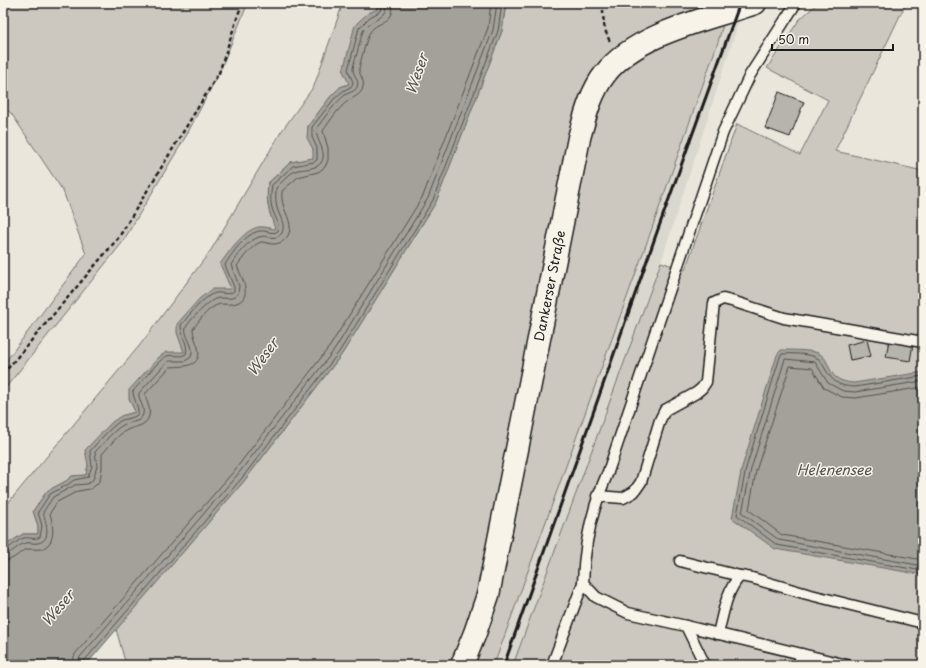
<svg xmlns="http://www.w3.org/2000/svg" width="926" height="668" font-family="'Playpen Sans',sans-serif">
  <style>
    .built { fill: #dad7ce }
    .green { fill: #ccc8c0; stroke: #74726e }
    .water { fill: #a3a19a; stroke: #6d6c68 }
    .lines { fill: none; stroke-linecap: round; stroke-linejoin: round }
    .shore { stroke: #52514e; stroke-width: 1 }
    .building { fill: #b6b4ac; stroke: #1c1c1c }
    .lane-casing { stroke: #1c1c1c; stroke-width: 13 }
    .secondary-casing { stroke: #1c1c1c; stroke-width: 25 }
    .path { stroke: #1c1c1c; stroke-width: 2.5; stroke-dasharray: 4 3; stroke-linecap: butt }
    .lane { stroke: #f7f3e8; stroke-width: 10 }
    .secondary { stroke: #f7f3e8; stroke-width: 22 }
    .rail { stroke: #1c1c1c; stroke-width: 3 }
    .labels { text-anchor: middle; stroke-width: 3; stroke-linejoin: round; paint-order: stroke }
    .street-label { font-size: 13px; fill: #1c1c1c; stroke: #f7f3e8 }
    .water-label { font-size: 14px; font-style: italic; fill: #52514e; stroke: #f7f3e8 }
  </style>
  <rect width="100%" height="100%" fill="#eae6dc"/>
  <filter id="ink" filterUnits="userSpaceOnUse"><feTurbulence type="fractalNoise" baseFrequency=".025" numOctaves="2"/><feDisplacementMap in="SourceGraphic" scale="8" xChannelSelector="R" yChannelSelector="G"/><feConvolveMatrix kernelMatrix="1 2 1 2 8 2 1 2 1" color-interpolation-filters="sRGB"/></filter>
  <g filter="url(#ink)">
    <polygon class="built" points="729,3 745,3 661,262 513,665 494,665 651,231 718,42"/>
    <g class="green">
      <polygon points="3,3 248,3 219,73 186,136 122,243 3,391 3,365 86,254 63,191 11,113 3,107"/>
      <path d="M343,3H376L379,9L368,13L349,84L340,87L331,96L308,126V138L313,149L314,158L291,162L268,183C266,203 268,211 276,229L231,290L178,333L184,352L129,398L135,412L121,416L88,465L86,475L72,476L66,481L47,491L33,511L38,526V534H23L3,547V509L140,345L211,250L281,132L314,86Z"/>
      <polygon points="506,3 729,3 718,42 651,231 494,665 126,665 116,629 245,480 342,354 436,202 502,31"/>
      <polygon points="818,3 906,3 835,151 923,171 923,665 513,665 661,262 685,270 737,124 800,155 828,100 767,68 799,20"/>
    </g>
    <g class="water">
      <path d="M376,3H506L502,31L436,202L342,354L245,480L86,665H3V547L23,534H38V526L33,511L47,491L66,481L72,476L86,475L88,465L85,450L112,422L121,416L135,412L129,398V390L158,358L166,352H184L177,333V324L200,298L213,289H231L220,264C228,253 244,229 259,227C264,226 271,229 275,229C269,210 266,204 268,183L291,162L313,158V149L307,138L308,126L331,96L340,87L349,84L343,71L355,25L368,13L378,9Z"/>
      <path d="M781,350C788,350 812,350 818,353C834,360 823,381 854,383L923,372V575L775,549L732,518L742,467L777,355Z"/>
    </g>
    <g class="lines">
      <g class="shore">
        <path d="M923,376L855,387C836,386 832,381 823,365C822,363 820,359 817,358C812,354 789,353 782,354L780,357L746,468L737,515L777,545L923,571"/>
        <polyline points="923,381 855,392 843,391 828,383 815,362 785,359 751,469 742,513 779,540 923,566"/>
        <polyline points="923,387 856,398 842,397 824,388 812,368 790,366 756,471 749,510 782,535 923,560"/>
        <path d="M3,550C11,549 16,540 24,538C30,537 35,540 40,537L42,526L38,512L50,494L67,485L74,480L88,477L92,466L90,451C99,441 109,429 120,421C126,418 133,419 138,414C139,406 133,399 133,391C140,384 160,358 167,356C174,354 180,358 186,354C189,346 181,335 181,325C189,316 204,295 216,293C222,292 228,296 234,291V287L225,265C231,254 247,232 260,231C267,230 273,235 278,231C280,223 274,216 272,208C270,200 271,193 272,185L293,166L314,162L317,160V148L312,137V127L334,99L343,91L352,86L353,82L348,70L359,28L370,17L381,11L382,8L381,3"/>
        <path d="M3,555C12,554 17,545 26,543C30,542 34,544 38,543C53,540 45,521 43,512L53,497L75,485L87,484L92,481L94,477L97,466L95,452C103,444 115,428 125,424C132,421 141,423 143,414C145,407 138,400 139,393L168,361H185L191,357C196,346 183,336 186,327C189,321 209,301 215,299C223,296 231,302 238,294L239,286L231,265C237,255 247,241 259,237C268,234 275,242 282,233C286,224 279,216 277,208C275,201 276,195 276,188C282,182 290,172 298,170C304,169 316,169 321,163C329,151 313,138 317,128C321,121 338,100 345,95C349,92 355,92 357,87C360,80 353,76 353,69C353,63 357,55 358,49C360,43 361,36 363,31C369,19 391,19 386,3"/>
        <path d="M3,561C13,561 17,554 25,550C30,548 36,550 41,549C57,544 53,525 50,513L57,502L78,491L90,489L96,485L100,480L102,468V454C109,447 117,435 127,430C135,426 146,427 149,416C151,408 146,401 145,394L170,367C183,366 203,368 198,347C196,341 193,335 193,329C199,321 207,309 217,305C221,303 227,305 232,304C255,301 242,278 237,266C242,259 253,244 261,242C265,242 269,244 273,244C282,244 289,238 290,229C291,217 280,208 282,191L298,177L318,172L325,167L328,160V148L323,131C330,121 338,108 348,101C353,97 359,96 362,90C366,81 360,77 359,70C359,66 367,38 369,34C375,20 397,25 392,3"/>
        <polyline points="72,665 73,660 75,654 234,471 330,346 423,196 488,28 491,3"/>
        <polyline points="78,665 80,657 238,474 335,349 428,198 493,30 497,3"/>
        <polyline points="83,665 84,661 242,478 339,352 433,200 498,31 502,3"/>
      </g>
    </g>
    <g class="building">
      <polygon points="779,92 804,102 790,137 765,128"/>
      <polygon points="867,340 871,356 850,360 847,345"/>
      <polygon points="889,340 913,344 910,361 886,357"/>
    </g>
    <g class="lines">
      <g class="lane-casing">
        <g id="lane">
          <polyline points="597,496 623,498 634,492 641,482 660,420 665,410 696,393 702,388 706,382 714,303 723,299 735,302 784,318 923,342"/>
          <polyline points="680,561 740,576"/>
          <polyline points="686,626 847,665"/>
          <path d="M718,634C723,614 726,591 740,576L752,578L807,594L923,623"/>
          <polyline points="552,665 583,583"/>
          <path d="M705,665L686,626L628,613L596,597L583,583C584,544 592,508 608,472L723,132L750,75L796,3"/>
          <polyline points="799,665 801,654"/>
        </g>
      </g>
      <g class="secondary-casing">
        <g id="secondary">
          <path id="s1" d="M462,665L475,633L488,595L579,138C585,116 591,92 605,74C636,33 709,19 755,3"/>
        </g>
      </g>
      <g class="path">
        <path d="M603,3C603,18 603,30 611,43"/>
        <polyline points="3,374 119,237 219,73 242,3"/>
      </g>
      <use href="#lane" class="lane"/>
      <use href="#secondary" class="secondary"/>
      <polyline class="rail" points="504,665 657,232 740,3"/>
    </g>
  </g>
  <g class="labels">
    <g class="street-label">
      <text dy="5" stroke="none"><textPath href="#s1" startOffset="390">Dankerser Straße</textPath></text>
    </g>
    <g class="water-label">
      <text transform="translate(417 74) rotate(-71)" y="5">Weser</text>
      <text transform="translate(263 357) rotate(-54)" y="5">Weser</text>
      <text x="834" y="475">Helenensee</text>
      <text transform="translate(58 608) rotate(-49)" y="5">Weser</text>
    </g>
  </g>
  <rect width="926" height="668" fill="none" stroke="#f7f3e8" stroke-width="16"/>
  <rect x="8" y="8" width="910" height="652" fill="none" stroke="#1c1c1c" stroke-width="1.5" filter="url(#ink)"/>
  <path d="M772 44v6h121v-6" fill="none" stroke="#1c1c1c" stroke-width="2"/>
  <text x="778" y="44" font-size="12" fill="#1c1c1c" stroke="#f7f3e8" stroke-width="3" paint-order="stroke">50 m</text>
</svg>
